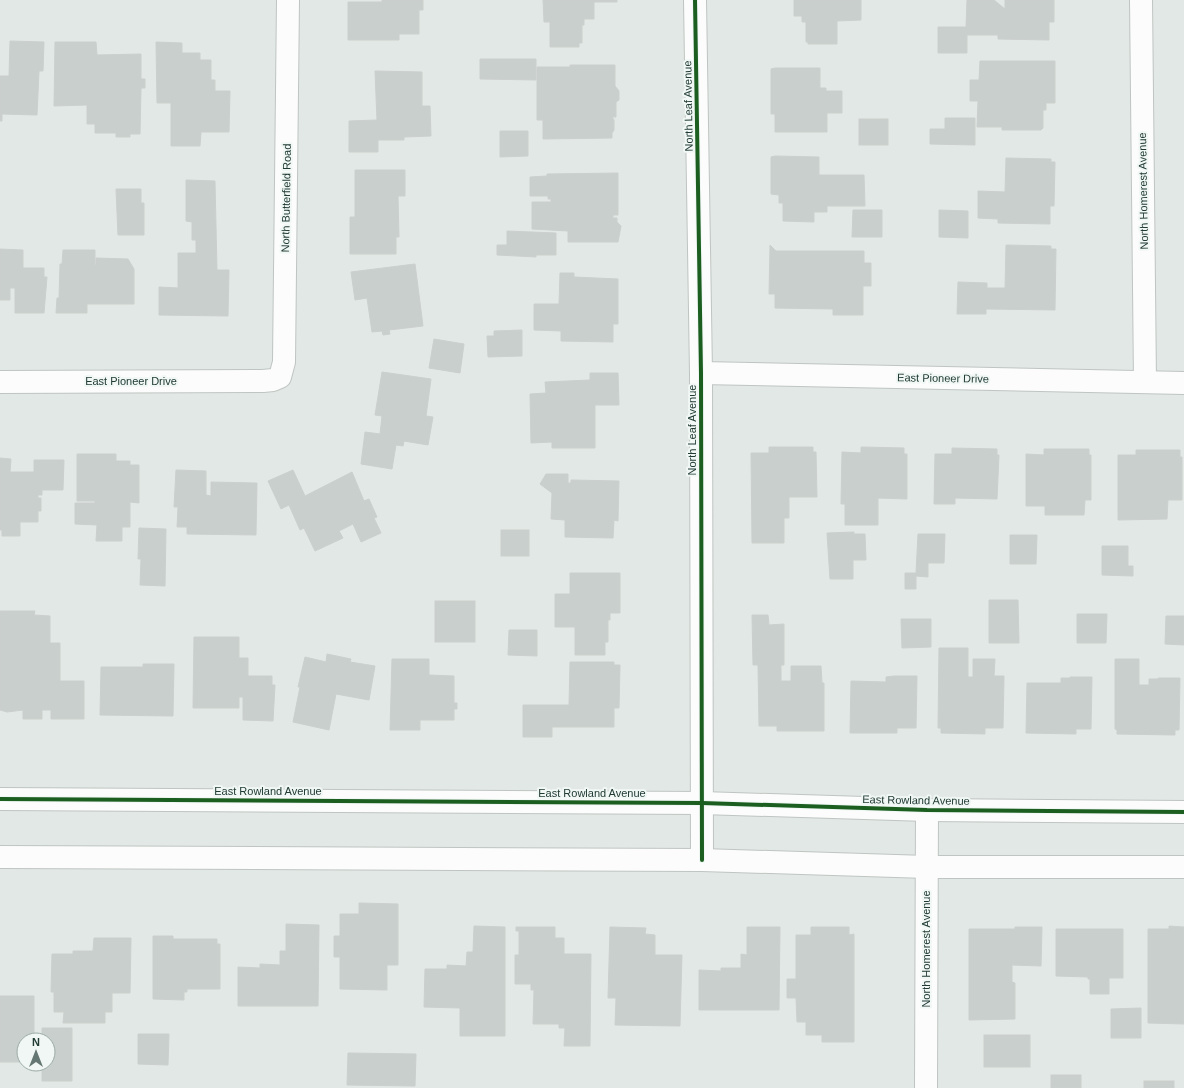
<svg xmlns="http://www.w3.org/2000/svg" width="1184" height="1088" font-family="Arial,sans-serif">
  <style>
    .building { fill: #c9cfcd; stroke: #cbd0ce }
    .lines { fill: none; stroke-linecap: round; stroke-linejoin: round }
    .minor-casing { stroke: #bfc5c2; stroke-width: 24 }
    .tertiary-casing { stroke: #bfc5c2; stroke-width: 24 }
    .minor { stroke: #fbfcfb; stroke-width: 22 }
    .tertiary { stroke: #fbfcfb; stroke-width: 22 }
    .cycleway-casing { stroke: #f0f7f4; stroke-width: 6 }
    .cycleway { stroke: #1b5e20; stroke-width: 4 }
    .labels { text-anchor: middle; stroke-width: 4; stroke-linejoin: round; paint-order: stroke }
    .street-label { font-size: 11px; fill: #213a34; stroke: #f0f7f4 }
  </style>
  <rect width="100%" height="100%" fill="#e2e8e5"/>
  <g class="building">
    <polygon points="382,0 423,0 423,10 419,10 419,34 399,34 399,40 348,40 348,2 382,2"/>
    <polygon points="543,0 617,0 617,2 594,2 594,19 584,19 584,25 582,25 582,43 579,43 579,47 550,47 550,22 544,22"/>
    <polygon points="794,0 861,0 861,20 837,21 837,44 808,44 808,42 806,42 806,22 802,22 802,16 794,16"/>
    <polygon points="967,0 994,0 1005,9 1005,0 1054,0 1054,22 1049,22 1049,40 998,39 998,35 967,35 967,53 938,53 938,27 966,27"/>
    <polygon points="10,41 44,42 43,71 39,71 37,115 2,114 2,121 0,121 0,76 9,76"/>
    <polygon points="55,42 96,42 97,55 141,54 141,79 145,79 145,88 141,88 140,134 130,134 130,137 116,137 116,133 95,133 95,124 87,124 87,105 54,106"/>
    <polygon points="156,42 182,43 182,53 200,53 200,60 211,60 211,80 215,80 215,91 230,91 229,132 201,132 200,146 171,146 171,103 157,103"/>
    <polygon points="480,59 536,59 536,80 480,79"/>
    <polygon points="980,61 1055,61 1055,103 1046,103 1046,110 1043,110 1043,128 1041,130 1002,130 1002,127 977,127 978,101 970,101 970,80 979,80"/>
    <polygon points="570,65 615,65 615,86 619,91 619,100 616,102 616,117 612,117 614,120 614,130 612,133 612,138 543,139 543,120 537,120 537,67 570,67"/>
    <polygon points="775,68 820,68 820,88 826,88 826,91 842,91 842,113 827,113 827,132 775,132 775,114 771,114 771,69"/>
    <polygon points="375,71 422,72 422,106 430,106 431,136 404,137 404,140 378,140 378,152 349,152 349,121 377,120"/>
    <polygon points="945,118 975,118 975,145 930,144 930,129 945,129"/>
    <rect x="859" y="119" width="29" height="26"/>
    <polygon points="500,131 528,131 528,156 500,157"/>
    <polygon points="775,156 819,157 819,175 864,175 865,206 827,206 827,212 814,212 814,222 783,221 783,203 779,203 779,195 771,194 771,157"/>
    <polygon points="1006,158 1051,159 1051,162 1055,162 1054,206 1050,206 1050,224 998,223 998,219 978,218 978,191 1005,192"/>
    <polygon points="355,170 405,170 405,196 398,196 399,237 396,237 396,254 350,254 350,217 355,217"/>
    <polygon points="618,173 618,215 613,215 613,218 617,218 617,222 621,226 618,242 568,242 568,231 532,229 532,202 551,202 551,199 548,199 548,196 530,196 530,177 547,176 547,174"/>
    <polygon points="186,180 215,181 217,270 229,270 228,316 159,315 159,287 178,288 178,253 196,253 196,240 192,240 192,222 186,221"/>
    <polygon points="116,189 141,189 141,203 144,203 144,235 118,235"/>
    <polygon points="853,210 882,210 882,237 852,237"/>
    <polygon points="939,210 968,211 968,238 939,237"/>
    <polygon points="507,231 556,233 556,255 536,255 536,257 497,255 497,245 507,245"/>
    <polygon points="770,245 776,251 864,251 864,263 871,263 871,286 863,286 863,315 833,315 833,309 775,308 775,294 769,294"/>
    <polygon points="1006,245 1051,246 1051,249 1056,249 1055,310 986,309 986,314 957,314 958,282 987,283 987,288 1005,288"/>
    <polygon points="0,249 23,250 23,268 44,268 44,277 47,277 44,313 15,313 15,288 10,288 10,300 0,300"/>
    <polygon points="63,250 95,250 95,265 96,265 96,258 128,259 134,269 134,304 87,304 87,313 56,313 57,298 59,298 60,264 62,264"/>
    <polygon points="415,264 423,326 389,330 390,334 383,335 382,331 372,332 367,298 355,300 351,272"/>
    <polygon points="560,273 574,273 574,277 618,279 618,324 613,324 613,342 561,341 561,331 534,330 534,304 559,304"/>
    <polygon points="522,330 522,356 488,357 487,336 494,336 494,331"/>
    <polygon points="434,339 464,344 460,373 429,368"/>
    <polygon points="382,372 431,379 426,416 433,417 428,445 404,441 403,446 396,445 392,469 361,464 365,432 380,434 382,416 375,415"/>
    <polygon points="590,373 618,373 619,405 595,405 595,448 552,448 552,442 531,443 530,394 546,393 545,382 590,380"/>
    <polygon points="769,447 813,447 813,452 816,452 817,497 789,497 789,518 784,518 784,543 752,543 751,453 769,453"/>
    <polygon points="861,447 904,448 904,454 907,454 907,499 878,498 878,525 845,525 845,504 841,504 842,452 861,453"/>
    <polygon points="952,448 997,449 997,455 999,455 997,499 955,498 955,504 934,504 935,454 952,454"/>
    <polygon points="1044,449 1089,449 1089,455 1091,455 1091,500 1085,500 1084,515 1045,515 1045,506 1026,506 1026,454 1044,455"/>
    <polygon points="1136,450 1180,450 1180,457 1182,457 1182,500 1168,500 1167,519 1118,520 1118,455 1136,455"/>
    <polygon points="77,454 116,454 116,461 130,461 130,465 139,465 139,503 130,502 130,527 122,527 122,541 96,541 97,525 75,524 75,503 95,503 95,501 77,501"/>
    <polygon points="0,458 11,459 10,472 34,472 34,460 64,460 63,490 42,490 42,495 38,495 38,498 41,498 41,511 38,511 38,522 20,522 20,536 2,536 2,530 0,530"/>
    <polygon points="176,470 206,471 206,495 211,496 211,482 257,483 256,535 187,534 187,527 177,527 178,507 174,507"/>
    <polygon points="293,470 305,496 352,472 364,501 369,499 377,517 374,518 381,533 361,542 353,524 339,531 343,538 315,551 304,528 300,530 289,505 281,509 268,481"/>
    <polygon points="546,474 568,474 568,483 571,483 571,480 619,481 618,521 614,520 613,538 565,537 565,520 551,519 552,493 540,484"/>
    <polygon points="139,528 166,529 165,586 140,585 141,559 138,559"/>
    <rect x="501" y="530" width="28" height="26"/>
    <polygon points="854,532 854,534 865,534 866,560 853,560 853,579 830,579 827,533"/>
    <polygon points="918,534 945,534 944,563 928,563 928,577 916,576 916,589 905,589 905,573 916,573"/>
    <polygon points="1010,535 1037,535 1036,564 1010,564"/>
    <polygon points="1102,546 1128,546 1128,566 1133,566 1133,576 1102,575"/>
    <polygon points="570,573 620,573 620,613 610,613 610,620 608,620 608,642 605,642 605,655 575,655 575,627 555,627 555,594 570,594"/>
    <polygon points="989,600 1018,600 1019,643 989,643"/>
    <rect x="435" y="601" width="40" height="41"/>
    <polygon points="0,611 35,611 34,615 50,616 50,643 60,643 60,681 84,681 84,719 51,719 51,710 42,710 42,719 23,719 23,710 7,712 0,710"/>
    <polygon points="1077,614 1107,614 1106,643 1077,643"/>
    <polygon points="752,615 768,615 769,625 784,624 784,665 781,665 781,681 791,681 791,666 821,666 822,683 824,683 824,731 777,731 777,726 759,726 758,665 753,665"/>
    <polygon points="1166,616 1184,616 1184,645 1165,644"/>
    <polygon points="901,619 931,619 931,647 902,648"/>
    <polygon points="509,630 537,630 537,656 508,655"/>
    <polygon points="194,637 239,637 239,658 248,658 248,676 272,676 272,685 275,685 273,721 243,720 243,697 239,697 239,708 193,708"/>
    <polygon points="939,648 968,648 968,677 973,677 973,659 995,659 994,676 1004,676 1003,728 985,728 985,734 941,733 941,728 938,728"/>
    <polygon points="327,654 351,659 350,662 375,666 369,700 336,694 329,730 293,722 300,687 298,687 305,657 326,662"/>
    <polygon points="392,659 429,659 429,675 454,676 454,703 457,703 457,709 454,709 454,720 420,720 420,730 390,730"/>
    <polygon points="1115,659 1139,659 1139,685 1149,685 1149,679 1158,679 1158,678 1180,678 1179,730 1175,730 1175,735 1117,734 1117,730 1115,729"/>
    <polygon points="570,662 614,662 614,665 620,665 619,708 614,708 614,727 552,727 552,737 523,737 523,705 569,705"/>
    <polygon points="143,664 174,664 173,716 100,715 101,667 143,667"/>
    <polygon points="894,676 917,676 916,728 897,728 897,733 850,733 851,681 886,682 886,677"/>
    <polygon points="1070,677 1092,677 1091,729 1076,729 1076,734 1026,733 1027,683 1061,683 1061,678 1070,678"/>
    <polygon points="359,903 398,904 398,965 387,965 387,990 340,989 340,957 334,957 334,936 340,936 340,914 359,914"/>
    <polygon points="286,924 319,925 318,1006 238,1006 238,967 260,968 260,964 280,965 280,951 286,951"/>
    <polygon points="474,926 505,927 505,1036 460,1036 460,1008 424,1007 425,969 447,969 447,965 466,966 467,952 473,952"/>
    <polygon points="1169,926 1184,927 1184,1024 1148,1023 1148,929 1169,929"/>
    <polygon points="516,927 555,927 555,938 564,938 564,954 591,954 590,1046 564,1046 565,1028 559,1028 559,1024 533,1024 534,990 531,990 531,984 515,984 515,955 519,955 519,931 516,931"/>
    <polygon points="610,927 646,928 645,934 655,935 655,955 682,955 680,1026 615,1025 616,998 608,998"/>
    <polygon points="747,927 780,927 779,1010 699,1010 699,970 721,971 721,968 741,968 741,954 747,955"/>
    <polygon points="811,927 849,927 849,935 854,934 854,1042 822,1042 822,1035 806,1035 806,1022 797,1022 796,998 787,998 787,979 796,979 796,935 811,935"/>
    <polygon points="1015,927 1042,927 1041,966 1012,965 1012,982 1015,983 1015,1019 969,1020 969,929 1015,929"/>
    <polygon points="1056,929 1123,929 1123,978 1109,978 1109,994 1090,994 1090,979 1088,979 1088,977 1056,976"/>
    <polygon points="153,936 173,936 173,939 217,939 217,944 220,944 220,989 187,989 187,992 184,992 184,1000 153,999"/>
    <polygon points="94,938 131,938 130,993 112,993 112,1012 105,1012 105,1023 63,1023 64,1012 54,1012 54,992 51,992 52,954 73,954 73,951 93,951"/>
    <polygon points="0,996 34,996 34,1040 24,1040 24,1062 0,1062"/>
    <polygon points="1141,1008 1141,1038 1111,1038 1111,1009"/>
    <polygon points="42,1028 72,1028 72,1081 42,1081 42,1064 48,1064 48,1040 42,1040"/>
    <polygon points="138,1034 169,1034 168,1065 138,1064"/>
    <rect x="984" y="1035" width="46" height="32"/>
    <polygon points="348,1053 416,1054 415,1086 347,1085"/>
    <rect x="1051" y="1075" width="30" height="13"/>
    <rect x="1144" y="1081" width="30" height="7"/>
  </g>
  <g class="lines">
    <g class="minor-casing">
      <g id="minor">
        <polyline points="695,0 701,373 702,860"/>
        <polyline points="1141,0 1145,382"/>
        <polyline points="701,373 1184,383"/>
        <polyline points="0,382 263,381 273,380 280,377 284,362 288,0"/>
        <polyline points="926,1088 927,810"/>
      </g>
    </g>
    <g class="tertiary-casing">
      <g id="tertiary">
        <polyline points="0,799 702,803 927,810 1184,812"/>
        <polyline points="0,857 702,860 927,867 1184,867"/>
      </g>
    </g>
    <use href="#minor" class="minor"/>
    <use href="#tertiary" class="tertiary"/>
    <g class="cycleway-casing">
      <g id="cycleway">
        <polyline points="695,0 701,373 702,860"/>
        <polyline points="0,799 702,803 927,810 1184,812"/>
      </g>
    </g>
    <use href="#cycleway" class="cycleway"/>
  </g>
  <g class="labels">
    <g class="street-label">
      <text transform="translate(688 106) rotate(-91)" y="4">North Leaf Avenue</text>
      <text transform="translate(1143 191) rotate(-91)" y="4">North Homerest Avenue</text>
      <text transform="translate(286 198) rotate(-89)" y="4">North Butterfield Road</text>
      <text transform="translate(943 378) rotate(1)" y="4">East Pioneer Drive</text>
      <text x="131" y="385">East Pioneer Drive</text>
      <text transform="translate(692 430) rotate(-90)" y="4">North Leaf Avenue</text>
      <text x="268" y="795">East Rowland Avenue</text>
      <text x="592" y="797">East Rowland Avenue</text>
      <text transform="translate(916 800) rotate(1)" y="4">East Rowland Avenue</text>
      <text transform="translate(926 949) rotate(-90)" y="4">North Homerest Avenue</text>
    </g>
  </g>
  <g transform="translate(36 1052)"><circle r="19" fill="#f0f7f4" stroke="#9daba7"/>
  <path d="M0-3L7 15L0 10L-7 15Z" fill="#657772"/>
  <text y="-6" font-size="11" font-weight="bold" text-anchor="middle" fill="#213a34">N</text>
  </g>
</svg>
